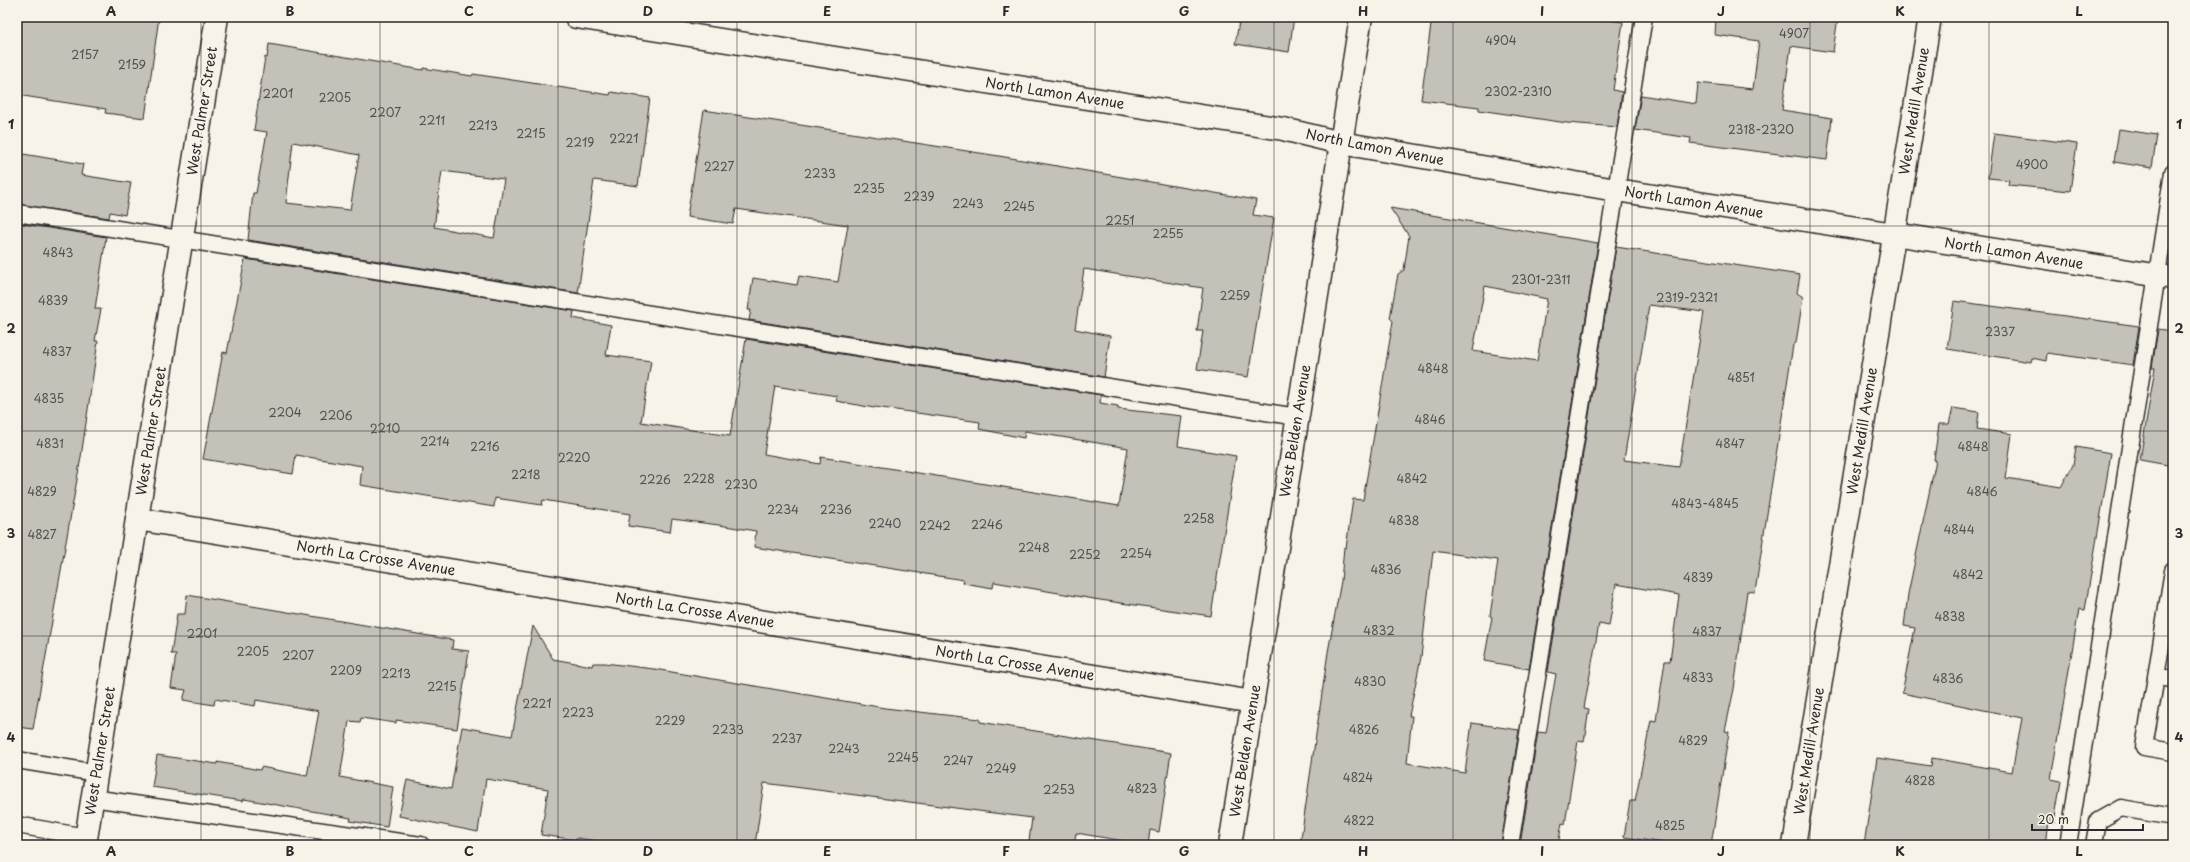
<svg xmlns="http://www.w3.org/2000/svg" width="2190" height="862" font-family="'Playpen Sans',sans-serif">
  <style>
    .building { fill: #c4c1b9; stroke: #2b2b2b; fill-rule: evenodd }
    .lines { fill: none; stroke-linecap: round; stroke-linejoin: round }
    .service-casing { stroke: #2b2b2b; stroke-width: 19 }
    .minor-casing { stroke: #2b2b2b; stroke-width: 25 }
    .service { stroke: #f7f3e8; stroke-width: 16 }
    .minor { stroke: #f7f3e8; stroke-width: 22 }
    .grid { fill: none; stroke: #2b2b2b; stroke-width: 1; stroke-opacity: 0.55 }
    .labels { text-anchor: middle; stroke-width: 4; stroke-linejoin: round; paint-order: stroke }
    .number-label { font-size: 12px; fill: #51504e }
    .street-label { font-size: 14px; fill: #2b2b2b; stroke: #f7f3e8 }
    .neatline { fill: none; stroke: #2b2b2b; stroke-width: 1.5 }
    .grid-label { font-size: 13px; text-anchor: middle; font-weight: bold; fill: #2b2b2b }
  </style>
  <rect width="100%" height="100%" fill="#f7f3e8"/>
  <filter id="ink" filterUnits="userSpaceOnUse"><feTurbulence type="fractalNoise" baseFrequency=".025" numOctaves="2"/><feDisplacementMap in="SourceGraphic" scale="8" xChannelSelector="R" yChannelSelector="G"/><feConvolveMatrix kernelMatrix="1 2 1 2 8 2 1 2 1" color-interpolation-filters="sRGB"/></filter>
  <g filter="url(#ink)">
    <g class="building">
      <polygon points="17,17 159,17 145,118 105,113 106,109 17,95"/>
      <polygon points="1240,17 1294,17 1289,52 1235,44"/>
      <polygon points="1432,17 1585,17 1623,22 1613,90 1622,92 1617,127 1567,123 1479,110 1479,107 1421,100"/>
      <polygon points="1716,17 1838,17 1833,52 1791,46 1782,110 1832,118 1827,160 1690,143 1691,138 1635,130 1641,95 1696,104 1698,83 1753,89 1759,41 1715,35"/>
      <path d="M269,44L423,70V68L472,76L473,74L610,95L611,92L650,98L638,186L594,180L578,293L248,240L253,193H256L267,132L254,130L265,57L267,58ZM293,142L359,155L350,210L286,203ZM442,171L504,179L494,238L434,227Z"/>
      <polygon points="704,110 999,156 1256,200 1253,215 1274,218 1248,377 1197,369 1203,331 1197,331 1203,288 1084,269 1075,329 1110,336 1104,377 749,320 751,310 748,310 753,278 797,285 799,276 838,282 848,225 736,209 733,224 687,217"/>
      <polygon points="2119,129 2157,135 2152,168 2114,162"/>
      <polygon points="1994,133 2077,144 2070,191 2008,185 2009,180 1988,178"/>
      <polygon points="17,153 83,164 81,175 131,183 125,215 110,212 109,218 17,204"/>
      <path d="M1390,208L1598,243L1529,669L1484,661L1492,617L1490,616L1498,560L1433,551L1421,657L1409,716H1412L1407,763L1465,773L1472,723L1519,730L1501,845H1300L1328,652L1341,581L1344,547L1346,548L1353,499L1363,500L1393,321L1390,318L1398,274L1404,270L1409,236ZM1485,286L1547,299L1537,361L1473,351Z"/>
      <polygon points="17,223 106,237 95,309 101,309 95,341 98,341 81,457 33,729 17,727"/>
      <path d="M1616,247L1800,275L1797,293L1803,297L1796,343L1793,345L1755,592L1747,591L1734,689L1725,731L1729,732L1711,845H1677L1624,837L1630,801H1635L1651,720L1656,721L1665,661H1670L1679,595L1616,584L1609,626L1599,624L1584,708L1589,709L1584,742L1578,741L1565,824L1562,823L1558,845H1520L1538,732L1546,733L1556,674L1548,672ZM1649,305L1704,312L1679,467L1624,460Z"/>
      <path d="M245,259L574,311L573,318L611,325L606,355L651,361L641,422L730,436L746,339L1101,395L1100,403L1118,406V409L1182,416L1178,446L1236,456L1211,616L1100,600L994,582L993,588L963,583L964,580L754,547L756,531L719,525L672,519L670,532L628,526L630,514L543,500L542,505L495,498L494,507L360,485L362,466L296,455L293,474L203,459L223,352L227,353ZM775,386L837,396L836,401L874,408L875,407L980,422L979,429L1024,438L1025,431L1128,448L1119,506L821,457L820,464L764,454Z"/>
      <polygon points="1954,301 2139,326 2133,365 2047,353 2046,361 2032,358 2031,362 1947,349"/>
      <polygon points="2158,329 2173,331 2173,466 2140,460 2155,368 2152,368"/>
      <polygon points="1953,408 1979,412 1977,429 2012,434 2006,478 2061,487 2073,465 2076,447 2111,453 2085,610 2079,609 2051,779 2061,781 2054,823 2049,822 2046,845 1864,845 1877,758 1931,766 1932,758 2012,772 2022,718 1902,693 1915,628 1904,626 1908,594 1936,460 1934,460 1939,424 1949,424"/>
      <polygon points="187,595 453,640 452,649 469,651 457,729 396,720 396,723 361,718 360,722 349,721 340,777 393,787 387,827 350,821 351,818 244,799 243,801 152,787 157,755 217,764 217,762 260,770 261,767 307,776 319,711 256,700 255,706 215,699 214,705 183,700 186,690 171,688 176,654 171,654 177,614 185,614"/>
      <polygon points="533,626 553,659 592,666 593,663 605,663 654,669 885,708 980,719 980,722 1171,753 1159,832 1150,830 1148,845 1076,833 1074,845 1052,845 1029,841 1032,818 764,783 755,845 623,845 577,838 577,840 541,835 548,789 486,779 478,832 399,816 407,780 451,789 462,727 512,736"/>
    </g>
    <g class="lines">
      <g class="service-casing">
        <g id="service">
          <polyline points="17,213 1297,417"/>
          <polyline points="2173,570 2156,677 2173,679"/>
          <polyline points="2156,677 2144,747 2173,752"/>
          <polyline points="17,760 97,773"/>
          <polyline points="92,798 421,845"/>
          <polyline points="17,825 86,837"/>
          <polyline points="1510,845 1644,17"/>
          <polyline points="2068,845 2173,172"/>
          <polyline points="2094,845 2098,821 2121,808 2173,817"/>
        </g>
      </g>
      <g class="minor-casing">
        <g id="minor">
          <polyline points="576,17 1283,129 1341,143 1616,190 2173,278"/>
          <polyline points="137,519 1253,702"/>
          <polyline points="85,845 217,17"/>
          <polyline points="1230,845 1361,17"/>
          <polyline points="1794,845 1930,17"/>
        </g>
      </g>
      <use href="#service" class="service"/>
      <use href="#minor" class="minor"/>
    </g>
  </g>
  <path class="grid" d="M201,17V845M380,17V845M558,17V845M737,17V845M916,17V845M1095,17V845M1274,17V845M1453,17V845M1632,17V845M1810,17V845M1989,17V845M17,226H2173M17,431H2173M17,636H2173"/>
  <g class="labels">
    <g class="number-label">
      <text x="1794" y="38">4907</text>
      <text x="1501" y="45">4904</text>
      <text x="85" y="59">2157</text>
      <text x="132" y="69">2159</text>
      <text x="1518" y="96">2302-2310</text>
      <text x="278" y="98">2201</text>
      <text x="335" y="102">2205</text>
      <text x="385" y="117">2207</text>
      <text x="432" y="125">2211</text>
      <text x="483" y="130">2213</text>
      <text x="1761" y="134">2318-2320</text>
      <text x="531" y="138">2215</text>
      <text x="624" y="143">2221</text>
      <text x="580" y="147">2219</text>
      <text x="2032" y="169">4900</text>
      <text x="719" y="171">2227</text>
      <text x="820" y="178">2233</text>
      <text x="869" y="193">2235</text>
      <text x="919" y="201">2239</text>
      <text x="968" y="208">2243</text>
      <text x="1019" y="211">2245</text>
      <text x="1120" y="225">2251</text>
      <text x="1168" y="238">2255</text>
      <text x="58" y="257">4843</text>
      <text x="1541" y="284">2301-2311</text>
      <text x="1235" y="300">2259</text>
      <text x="1687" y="302">2319-2321</text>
      <text x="53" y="305">4839</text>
      <text x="2000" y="336">2337</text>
      <text x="57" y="356">4837</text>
      <text x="1433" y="373">4848</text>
      <text x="1741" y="382">4851</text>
      <text x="49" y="403">4835</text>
      <text x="285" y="417">2204</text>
      <text x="336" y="420">2206</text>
      <text x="1430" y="424">4846</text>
      <text x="385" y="433">2210</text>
      <text x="435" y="446">2214</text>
      <text x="50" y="448">4831</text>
      <text x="1730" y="448">4847</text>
      <text x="485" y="451">2216</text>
      <text x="1973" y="451">4848</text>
      <text x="574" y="462">2220</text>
      <text x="526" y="479">2218</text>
      <text x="699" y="483">2228</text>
      <text x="1412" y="483">4842</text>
      <text x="655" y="484">2226</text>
      <text x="741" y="489">2230</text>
      <text x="42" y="496">4829</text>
      <text x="1982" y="496">4846</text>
      <text x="1705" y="508">4843-4845</text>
      <text x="783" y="514">2234</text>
      <text x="836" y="514">2236</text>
      <text x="1199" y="523">2258</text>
      <text x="1404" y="525">4838</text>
      <text x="885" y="528">2240</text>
      <text x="987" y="529">2246</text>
      <text x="935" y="530">2242</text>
      <text x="1959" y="534">4844</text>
      <text x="42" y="539">4827</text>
      <text x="1034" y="552">2248</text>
      <text x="1136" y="558">2254</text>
      <text x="1085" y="559">2252</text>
      <text x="1386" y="574">4836</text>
      <text x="1968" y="579">4842</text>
      <text x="1698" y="582">4839</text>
      <text x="1950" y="621">4838</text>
      <text x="1379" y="635">4832</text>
      <text x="1707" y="636">4837</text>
      <text x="202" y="638">2201</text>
      <text x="253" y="656">2205</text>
      <text x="298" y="660">2207</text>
      <text x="346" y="675">2209</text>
      <text x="396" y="678">2213</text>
      <text x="1698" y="682">4833</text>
      <text x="1948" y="683">4836</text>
      <text x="1370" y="686">4830</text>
      <text x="442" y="691">2215</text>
      <text x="537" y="708">2221</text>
      <text x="578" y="717">2223</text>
      <text x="670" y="725">2229</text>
      <text x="728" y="734">2233</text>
      <text x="1364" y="734">4826</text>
      <text x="787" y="743">2237</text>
      <text x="1693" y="745">4829</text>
      <text x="844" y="753">2243</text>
      <text x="903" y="762">2245</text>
      <text x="958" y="765">2247</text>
      <text x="1001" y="773">2249</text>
      <text x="1358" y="782">4824</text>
      <text x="1920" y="785">4828</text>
      <text x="1142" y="793">4823</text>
      <text x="1059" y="794">2253</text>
      <text x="1359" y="825">4822</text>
      <text x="1670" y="830">4825</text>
    </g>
    <g class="street-label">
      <text transform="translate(1055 93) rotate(9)" y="5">North Lamon Avenue</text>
      <text transform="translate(202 111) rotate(-81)" y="5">West Palmer Street</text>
      <text transform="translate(1914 111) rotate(-81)" y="5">West Medill Avenue</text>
      <text transform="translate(1375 147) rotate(11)" y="5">North Lamon Avenue</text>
      <text transform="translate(1694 202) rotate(9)" y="5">North Lamon Avenue</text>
      <text transform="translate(2014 253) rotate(9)" y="5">North Lamon Avenue</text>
      <text transform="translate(151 431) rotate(-81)" y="5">West Palmer Street</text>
      <text transform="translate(1295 431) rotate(-81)" y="5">West Belden Avenue</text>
      <text transform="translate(1862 431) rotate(-81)" y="5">West Medill Avenue</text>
      <text transform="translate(376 558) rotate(9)" y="5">North La Crosse Avenue</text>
      <text transform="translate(695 610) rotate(9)" y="5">North La Crosse Avenue</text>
      <text transform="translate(1015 663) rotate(9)" y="5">North La Crosse Avenue</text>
      <text transform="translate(100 751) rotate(-81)" y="5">West Palmer Street</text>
      <text transform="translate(1245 751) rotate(-81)" y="5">West Belden Avenue</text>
      <text transform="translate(1809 751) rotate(-81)" y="5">West Medill Avenue</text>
    </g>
  </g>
  <rect width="2190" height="862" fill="none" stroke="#f7f3e8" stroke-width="44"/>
  <path d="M2032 824v6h111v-6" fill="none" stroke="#2b2b2b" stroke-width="2"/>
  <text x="2038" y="824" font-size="12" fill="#2b2b2b" stroke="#f7f3e8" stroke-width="3" paint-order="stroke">20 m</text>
  <rect x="22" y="22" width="2146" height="818" class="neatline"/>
  <g class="grid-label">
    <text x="111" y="16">A</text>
    <text x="290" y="16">B</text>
    <text x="469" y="16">C</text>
    <text x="648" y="16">D</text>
    <text x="827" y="16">E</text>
    <text x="1006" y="16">F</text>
    <text x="1184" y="16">G</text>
    <text x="1363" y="16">H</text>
    <text x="1542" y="16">I</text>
    <text x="1721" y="16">J</text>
    <text x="1900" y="16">K</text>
    <text x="2079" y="16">L</text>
    <text x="11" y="129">1</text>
    <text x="2179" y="129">1</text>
    <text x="11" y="333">2</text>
    <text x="2179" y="333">2</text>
    <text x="11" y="538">3</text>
    <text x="2179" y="538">3</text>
    <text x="11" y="742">4</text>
    <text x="2179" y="742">4</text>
    <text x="111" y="856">A</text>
    <text x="290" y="856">B</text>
    <text x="469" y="856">C</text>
    <text x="648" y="856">D</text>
    <text x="827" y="856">E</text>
    <text x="1006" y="856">F</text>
    <text x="1184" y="856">G</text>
    <text x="1363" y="856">H</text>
    <text x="1542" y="856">I</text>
    <text x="1721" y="856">J</text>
    <text x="1900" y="856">K</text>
    <text x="2079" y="856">L</text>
  </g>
</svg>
